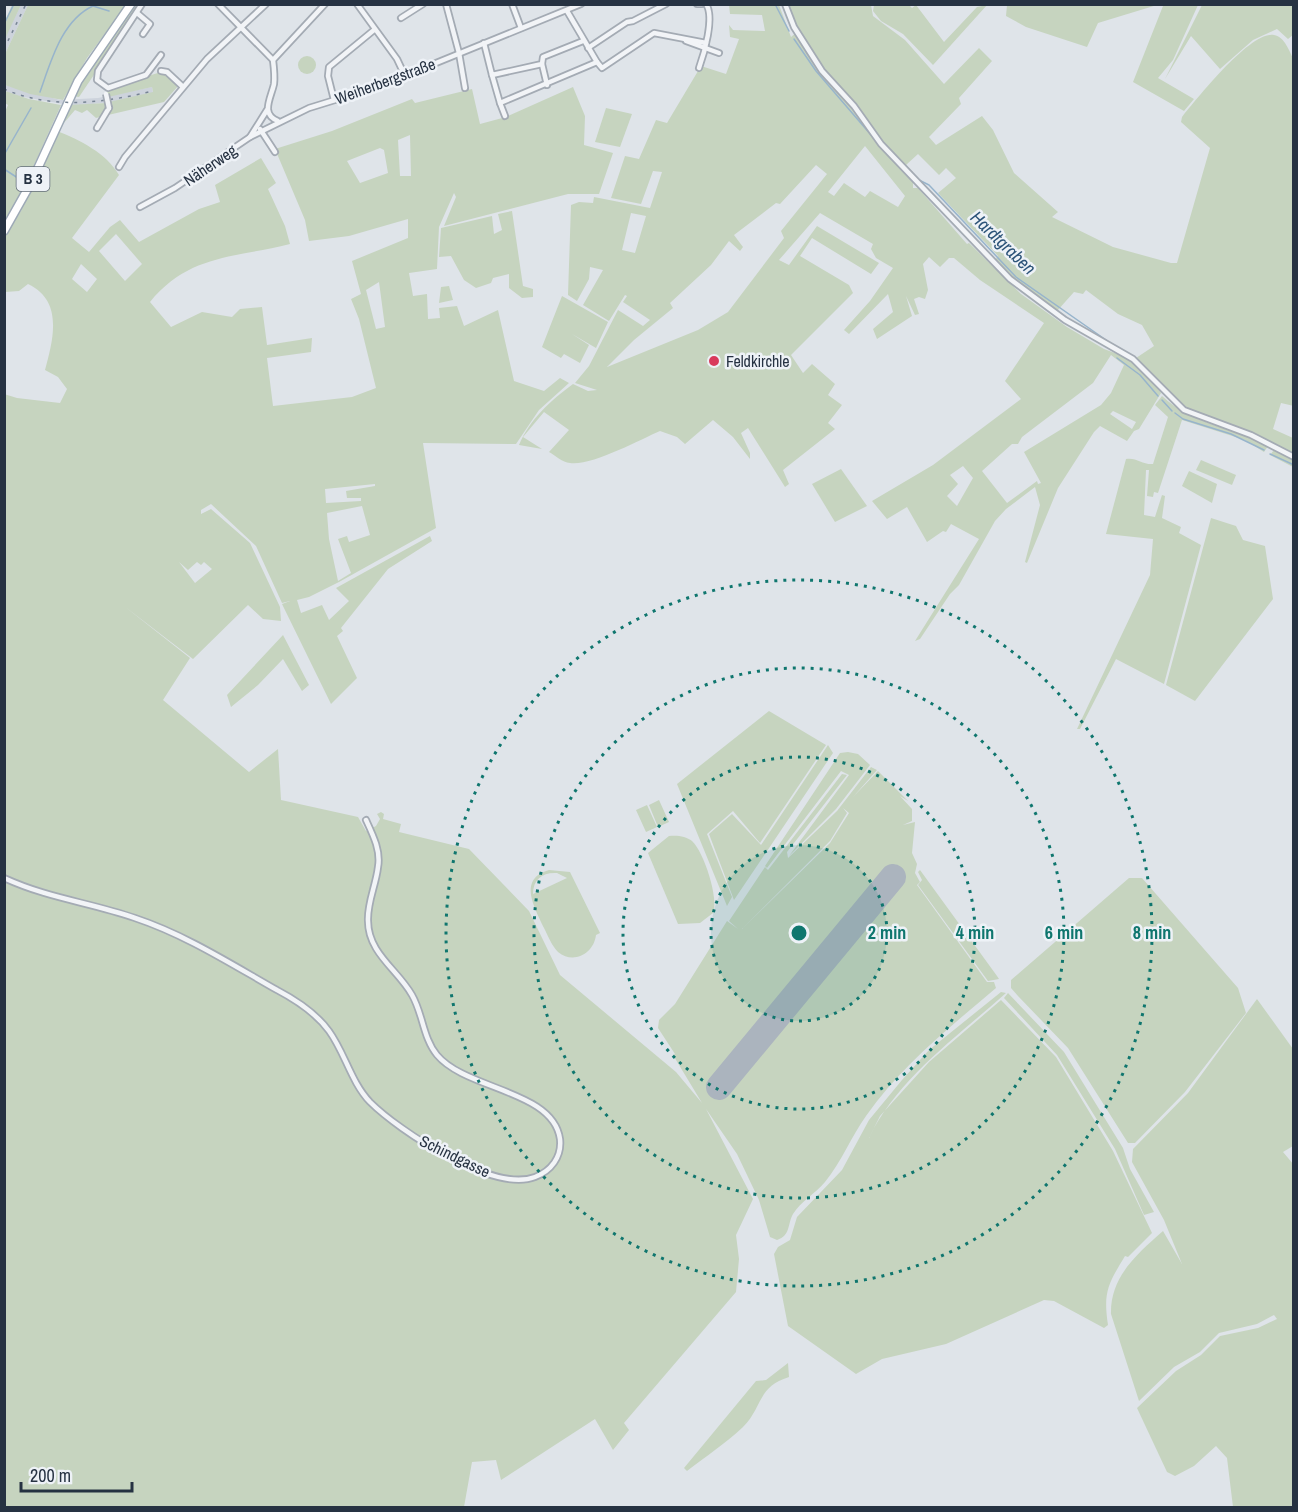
<svg xmlns="http://www.w3.org/2000/svg" width="1298" height="1512" font-family="'Archivo Narrow',sans-serif">
  <style>
    .built { fill: #cdd3dc }
    .green { fill: #c6d4bf; fill-rule: evenodd }
    .lines { fill: none; stroke-linecap: round; stroke-linejoin: round }
    .stream { stroke: #97b4cc; stroke-width: 1.5 }
    .runway { stroke: #abb4be; stroke-width: 26 }
    .street-casing { stroke: #a4abb4; stroke-width: 8 }
    .primary-casing { stroke: #9da9b6; stroke-width: 10 }
    .street { stroke: #f2f4f7; stroke-width: 4.5 }
    .primary { stroke: #fff; stroke-width: 7 }
    .rail { stroke: #778494; stroke-width: 1.5; stroke-dasharray: 3 6; stroke-linecap: butt }
    .street-bridge-casing { stroke: #a4abb4; stroke-width: 8; stroke-linecap: butt }
    .street-bridge { stroke: #f2f4f7; stroke-width: 4.5 }
    .ring { fill: none; stroke: #0f766e; stroke-width: 3; stroke-dasharray: 3 6 }
    .poi-dot { fill: #d93a5c; stroke: #eef2f7; stroke-width: 2 }
    .labels { text-anchor: middle; stroke-width: 5; stroke-linejoin: round; paint-order: stroke }
    .shield { fill: #eef2f7; stroke: #626c78; stroke-width: 1.5 }
    .shield-label { font-size: 15px; font-weight: bold; fill: #263242 }
    .street-label { font-size: 16px; fill: #263242; stroke: #eef2f7 }
    .poi-label { font-size: 16px; fill: #263242; stroke: #eef2f7; text-anchor: start }
    .water-label { font-size: 18px; font-style: italic; fill: #2d5479; stroke: #eef2f7 }
    .centre { fill: #0f766e; stroke: #eef2f7; stroke-width: 3 }
    .ring-label { font-size: 18px; text-anchor: middle; font-weight: bold; fill: #0f766e; stroke: #eef2f7; stroke-width: 5; stroke-linejoin: round; paint-order: stroke }
  </style>
  <rect width="100%" height="100%" fill="#dfe4e9"/>
  <g class="built">
    <polygon points="21,5 28,5 5,54 4,39"/>
    <polygon points="5,85 60,100 98,98 152,87 153,93 119,101 74,106 13,95 5,91"/>
  </g>
  <g class="green">
    <polygon points="12,5 21,5 5,39 5,21"/>
    <polygon points="28,5 126,5 87,58 63,100 30,94 5,85 5,54"/>
    <polygon points="133,5 141,5 79,97 72,96"/>
    <path d="M729,5H779L791,37L798,31L787,5H871L873,16L905,40L944,84L979,48L992,61L959,98L961,104L929,137L936,145L982,116L993,130L1014,173L1058,212L1052,217L1113,247L1171,263H1177L1210,148L1181,122L1182,117C1197,99 1250,31 1274,35C1285,37 1289,51 1294,60V406L1281,403L1273,429L1293,438V455L1231,425L1194,413L1185,408L1136,358L1154,346L1142,325L1118,314L1086,290L1083,294L1074,292L1057,311L1012,278L995,260L998,256L938,193L956,178L946,168L939,175L918,154L906,165L913,172V188H918L967,244L969,243L1021,294L1067,327L1104,349L1131,359L1154,381L1161,393L1139,429L1134,431L1127,441L1100,426L1094,432L1058,488L1027,563L1025,562L1040,505L1035,487L1006,509L995,521L959,585L950,594L920,639L915,641L979,539L951,524L946,532L943,531L927,542L907,507L887,519L872,501L933,465L1021,399L1005,381L1044,323L980,280L954,258H949L940,267L929,257L923,264L928,290L925,299L919,297L914,299L919,314L915,315L906,296L912,316L877,339L873,329L893,312L888,294L849,334L844,330L870,301L893,268L876,258L871,249L873,244L820,213L779,260L789,265L817,226L879,263L871,274L812,238L800,256L849,285L853,293L791,355L803,373L812,364L835,384L828,395L842,405L828,423L835,429L783,470L789,484L785,487L748,428L741,433L750,453V459L733,437L713,420L685,444L677,437L660,431C639,440 592,466 570,463C562,462 556,456 549,452L569,430L544,412L523,437L542,449L519,445C530,419 550,401 573,384L588,391L597,390L575,383L589,366L618,310L643,326L650,320L623,302L627,296L625,295L609,321L583,305L603,270L590,267L589,279L577,301L568,295L571,205L579,202L593,203L594,197L650,208L662,172L653,171L641,204L611,198L625,156L639,159L656,120L667,123L701,66L726,74L739,39L730,37L729,25L733,30L765,31L762,15L730,14ZM865,146L905,196L898,207L870,191L865,197L844,183L834,196L828,192ZM816,165L827,174L781,231L784,238L728,312L698,330L607,367L634,340L673,308L670,303L711,265L729,241L740,251L743,247L734,235L776,203L780,204ZM631,213L646,216L635,253L622,250ZM1111,355L1124,365L1111,393L1101,405L1024,452L1041,483L1038,484L1037,481L1007,503L982,471L1012,444H1018L1022,437L1093,383ZM1113,411L1136,422L1132,429L1110,414ZM963,466L973,478L957,506L947,496L958,484L950,475Z"/>
    <polygon points="874,5 909,5 912,8 916,5 944,42 977,7 987,5 933,65 903,34 881,21 873,11"/>
    <polygon points="1007,5 1198,5 1173,60 1158,78 1194,99 1184,111 1133,82 1163,6 1157,5 1098,23 1087,47 1026,27 1006,16"/>
    <polygon points="1202,5 1293,5 1293,35 1288,39 1277,29 1253,40 1220,69 1191,36 1165,79"/>
    <circle cx="307" cy="65" r="9"/>
    <polygon points="161,72 179,85 164,102 108,115 109,102 153,92 152,87 108,97 106,89"/>
    <path d="M573,87L585,116L584,145L613,153L599,194H568L444,226L456,197L454,193L439,227L437,269L409,273L413,296L427,294L428,319L440,318L439,308L457,306L464,326L498,310L514,381L544,391L560,378L569,383L539,410L516,444L423,443L436,528L339,582L309,597L297,600L301,613L322,605L329,620L349,601L336,588L430,536L432,541L388,569L341,628L343,631L337,636L357,678L331,704L282,604L290,601L282,603L256,546L211,504L201,510V514L211,509L250,543L280,607L281,621L263,619L248,605L193,659L124,606L190,658L163,700L249,772L278,749L281,800L358,817L366,831L376,826L380,819L377,814L381,812L384,814L383,819L401,824L399,832L469,849L529,911L560,975L676,1072L702,1103L673,1055L675,1054L658,1028L659,1020L675,1004L727,921L738,929L729,921L765,867L768,870L842,774L847,775L787,852L788,858L837,811L871,767L877,770L853,797L878,771L908,801L900,796L912,809V821L903,825L915,822L912,853L917,864L915,873L920,882L917,885L987,982H994L996,988C950,1027 901,1066 866,1116C851,1137 842,1161 825,1182C816,1193 800,1202 793,1214C787,1225 791,1235 777,1240L770,1237L759,1200L737,1154L706,1109L753,1199L736,1235L739,1259L736,1292L624,1423L629,1430L613,1450L595,1419L501,1480L496,1460L472,1462L464,1507H5L4,394L17,398L60,403L67,389L58,377L45,370C53,340 64,301 28,284L19,291L5,292L4,237L21,211L68,106L69,105L106,103L104,116L96,118L87,110L82,113L75,110L57,131C80,140 106,153 119,175L72,238L89,252L110,227L120,220L139,242L199,209L220,202L215,185L261,158L276,183L268,189L285,226L290,244C235,258 189,254 150,302L171,327L202,312L232,317L240,309L262,307L267,345L312,338L311,352L267,358L273,406L352,397L376,388L359,319L351,299L361,294L352,261L408,238V219L349,236L309,241L305,220L275,149L332,131L412,99L415,103L472,89L480,124L506,117ZM410,135L411,176H400L398,140ZM380,148L384,150L388,173L360,183L347,161ZM116,234L142,264L125,281L99,251ZM81,264L97,279L87,292L72,279ZM379,282L385,327L376,329L366,290ZM375,484V486L346,491L347,498H361V501L326,503L325,489ZM362,506L370,535L349,542L347,536L338,539L351,573L338,581L329,539L327,513ZM179,562L188,570L197,562L201,565L204,562L212,569L195,583ZM843,808L849,813L830,843L742,929L830,841L847,813Z"/>
    <polygon points="5,91 29,99 61,105 26,183 5,222 4,114 8,105 5,103"/>
    <polygon points="606,108 632,114 620,147 595,142"/>
    <polygon points="512,211 523,286 533,289 533,297 522,298 509,288 509,274 493,278 491,283 476,288 464,280 451,256 439,257 441,228 492,216 494,234 502,230 498,214"/>
    <polygon points="449,286 453,300 439,303 441,287"/>
    <polygon points="562,296 608,322 596,348 572,334 589,345 580,363 564,354 561,358 542,347"/>
    <path d="M1162,396C1192,424 1233,428 1268,446L1264,452L1245,440L1182,420L1158,493L1154,492L1153,497L1147,496L1149,470H1146L1144,515L1155,517L1162,495L1165,496L1162,518L1181,527L1179,533L1201,545L1164,684L1116,659L1080,729H1077L1150,575L1153,539L1106,534L1126,459C1136,457 1143,465 1153,464L1168,417L1155,405Z"/>
    <polygon points="1274,450 1293,459 1293,467 1270,455"/>
    <polygon points="1201,460 1236,475 1232,485 1196,470"/>
    <polygon points="841,469 867,506 835,522 812,484"/>
    <polygon points="1189,471 1217,484 1212,503 1182,486"/>
    <polygon points="1211,518 1236,526 1243,540 1265,546 1273,599 1195,701 1166,685"/>
    <polygon points="283,635 309,685 302,691 283,659 258,685 231,707 227,695"/>
    <polygon points="769,711 826,745 760,843 733,811 707,834 732,897 727,906 677,784"/>
    <polygon points="828,745 833,753 734,900 709,834 732,814 761,845"/>
    <polygon points="848,752 858,754 870,765 836,809 789,856 849,775 841,771 767,868 765,866 840,753"/>
    <polygon points="659,800 669,822 658,827 649,805"/>
    <polygon points="647,805 657,827 646,832 636,810"/>
    <path d="M669,836C677,835 686,836 692,841C704,852 719,899 713,913L700,923L678,924L648,853Z"/>
    <path d="M549,870L570,872L600,933L596,935C594,953 574,965 558,952C552,946 548,936 544,928C535,908 517,879 549,870ZM557,873L567,878L533,894C533,879 543,872 557,873Z"/>
    <polygon points="920,870 997,976 999,979 988,981 918,885 922,880 918,872"/>
    <polygon points="1129,878 1142,878 1238,988 1246,1013 1185,1092 1135,1143 1128,1143 1068,1048 1018,996 1011,988 1011,980"/>
    <path d="M1001,992L1006,993C958,1036 897,1079 869,1138L880,1116L929,1062L1001,1000L1056,1057L1113,1151L1152,1233L1128,1257L1125,1256C1108,1284 1103,1292 1108,1325L1104,1328L1054,1301L1044,1300L946,1344L882,1359L856,1374L788,1326L774,1254L778,1247L790,1240L797,1217L842,1170L869,1120L902,1080L929,1050Z"/>
    <polygon points="1008,993 1064,1052 1123,1148 1130,1169 1154,1212 1144,1215 1115,1149 1057,1055 1004,998"/>
    <path d="M1257,999L1293,1049V1146L1283,1152L1294,1165L1293,1507H1233L1227,1458L1216,1446L1194,1466L1175,1476L1167,1472L1137,1408L1176,1371L1201,1355L1220,1336L1258,1328L1277,1319L1274,1315L1257,1324L1219,1333L1200,1352L1174,1367L1139,1401L1111,1314C1110,1277 1137,1254 1163,1231L1182,1264L1164,1220L1132,1162L1133,1149L1188,1093Z"/>
    <path d="M788,1363L789,1377C757,1387 763,1407 743,1427C726,1443 705,1457 687,1471L684,1468L756,1381L766,1380Z"/>
  </g>
  <g class="lines">
    <g class="stream">
      <polyline points="775,4 789,31"/>
      <polyline points="4,24 14,4"/>
      <polyline points="794,39 816,71 890,157"/>
      <path d="M40,92C51,61 62,20 93,6L109,11"/>
      <polyline points="4,155 31,108"/>
      <polyline points="4,169 24,182"/>
      <polyline points="917,179 929,185 1016,277 1106,340"/>
      <polyline points="22,185 23,186"/>
      <polyline points="1117,358 1140,375 1158,396"/>
      <polyline points="1162,400 1172,411"/>
      <polyline points="1175,413 1183,419 1231,434 1264,450"/>
      <polyline points="1270,454 1294,465"/>
    </g>
    <polyline class="runway" points="719,1087 893,877"/>
    <g class="street-casing">
      <g id="street">
        <polyline points="142,4 98,71 97,80 108,88 146,75 161,55"/>
        <polyline points="218,4 273,60"/>
        <polyline points="357,4 397,59 405,76"/>
        <polyline points="446,4 459,53 465,88"/>
        <polyline points="512,4 521,28"/>
        <polyline points="697,4 702,4"/>
        <polyline points="785,4 794,27 822,71 854,106 881,144 1010,279 1065,320 1133,359 1184,410 1251,435 1294,457"/>
        <polyline points="567,11 597,62"/>
        <polyline points="137,13 150,24 143,34"/>
        <polyline points="401,18 423,4"/>
        <polyline points="686,41 719,53"/>
        <polyline points="484,43 492,75 542,64 543,57 583,41"/>
        <polyline points="588,48 627,22 633,21 666,4"/>
        <polyline points="542,64 547,85"/>
        <path d="M699,68C704,54 715,17 706,4"/>
        <polyline points="161,71 167,72 182,86"/>
        <polyline points="492,75 500,103 597,62 602,68 654,33 706,43"/>
        <polyline points="334,100 328,76 329,67 374,30"/>
        <polyline points="500,103 505,116"/>
        <path d="M278,121C260,114 271,98 274,84C275,76 274,68 273,60L325,4"/>
        <polyline points="97,128 109,108"/>
        <polyline points="260,129 275,152"/>
        <polyline points="250,137 309,108 377,87 581,4"/>
        <polyline points="119,167 125,157 207,59 266,4"/>
        <polyline points="140,207 175,188 250,137 267,110"/>
        <path d="M4,878C50,899 89,902 135,918C186,935 231,964 277,990C296,1000 316,1013 329,1031C345,1053 351,1082 370,1102C399,1131 493,1193 535,1177C551,1171 562,1157 560,1139C553,1090 466,1090 437,1055C423,1038 423,1014 412,995C398,970 368,953 368,921C367,903 376,885 378,867C381,851 373,835 366,820"/>
      </g>
    </g>
    <g class="primary-casing">
      <polyline id="primary" points="4,231 31,183 78,81 131,4"/>
    </g>
    <use href="#street" class="street"/>
    <use href="#primary" class="primary"/>
    <g class="rail">
      <polyline points="4,49 26,4"/>
      <path d="M4,89C53,110 103,103 153,91"/>
    </g>
    <g class="street-bridge-casing">
      <polyline id="street-bridge" points="106,94 109,108"/>
    </g>
    <use href="#street-bridge" class="street-bridge"/>
  </g>
  <circle cx="799" cy="933" r="88" fill="#0f766e" fill-opacity=".12"/>
  <g class="ring">
    <circle cx="799" cy="933" r="88"/>
    <circle cx="799" cy="933" r="176"/>
    <circle cx="799" cy="933" r="265"/>
    <circle cx="799" cy="933" r="353"/>
  </g>
  <circle class="poi-dot" cx="714" cy="361" r="6"/>
  <g class="labels">
    <rect class="shield" x="16.5" y="167" width="33" height="24" rx="4.5"/>
    <g class="shield-label">
      <text x="33" y="184">B 3</text>
    </g>
    <g class="street-label">
      <text transform="translate(385 81) rotate(-20)" y="6">Weiherbergstraße</text>
      <text transform="translate(210 165) rotate(-34)" y="6">Näherweg</text>
      <text transform="translate(455 1156) rotate(26)" y="6">Schindgasse</text>
    </g>
    <g class="poi-label">
      <text x="726" y="367">Feldkirchle</text>
    </g>
    <g class="water-label">
      <text transform="translate(1003 243) rotate(44)" y="6">Hardtgraben</text>
    </g>
  </g>
  <circle cx="799" cy="933" r="9" class="centre"/>
  <g class="ring-label">
    <text x="887" y="939">2 min</text>
    <text x="975" y="939">4 min</text>
    <text x="1064" y="939">6 min</text>
    <text x="1152" y="939">8 min</text>
  </g>
  <rect width="1298" height="1512" fill="none" stroke="#263242" stroke-width="12"/>
  <path d="M21 1482v9h111v-9" fill="none" stroke="#263242" stroke-width="3"/>
  <text x="30" y="1482" font-size="18" fill="#263242" stroke="#eef2f7" stroke-width="4.5" paint-order="stroke">200 m</text>
</svg>
